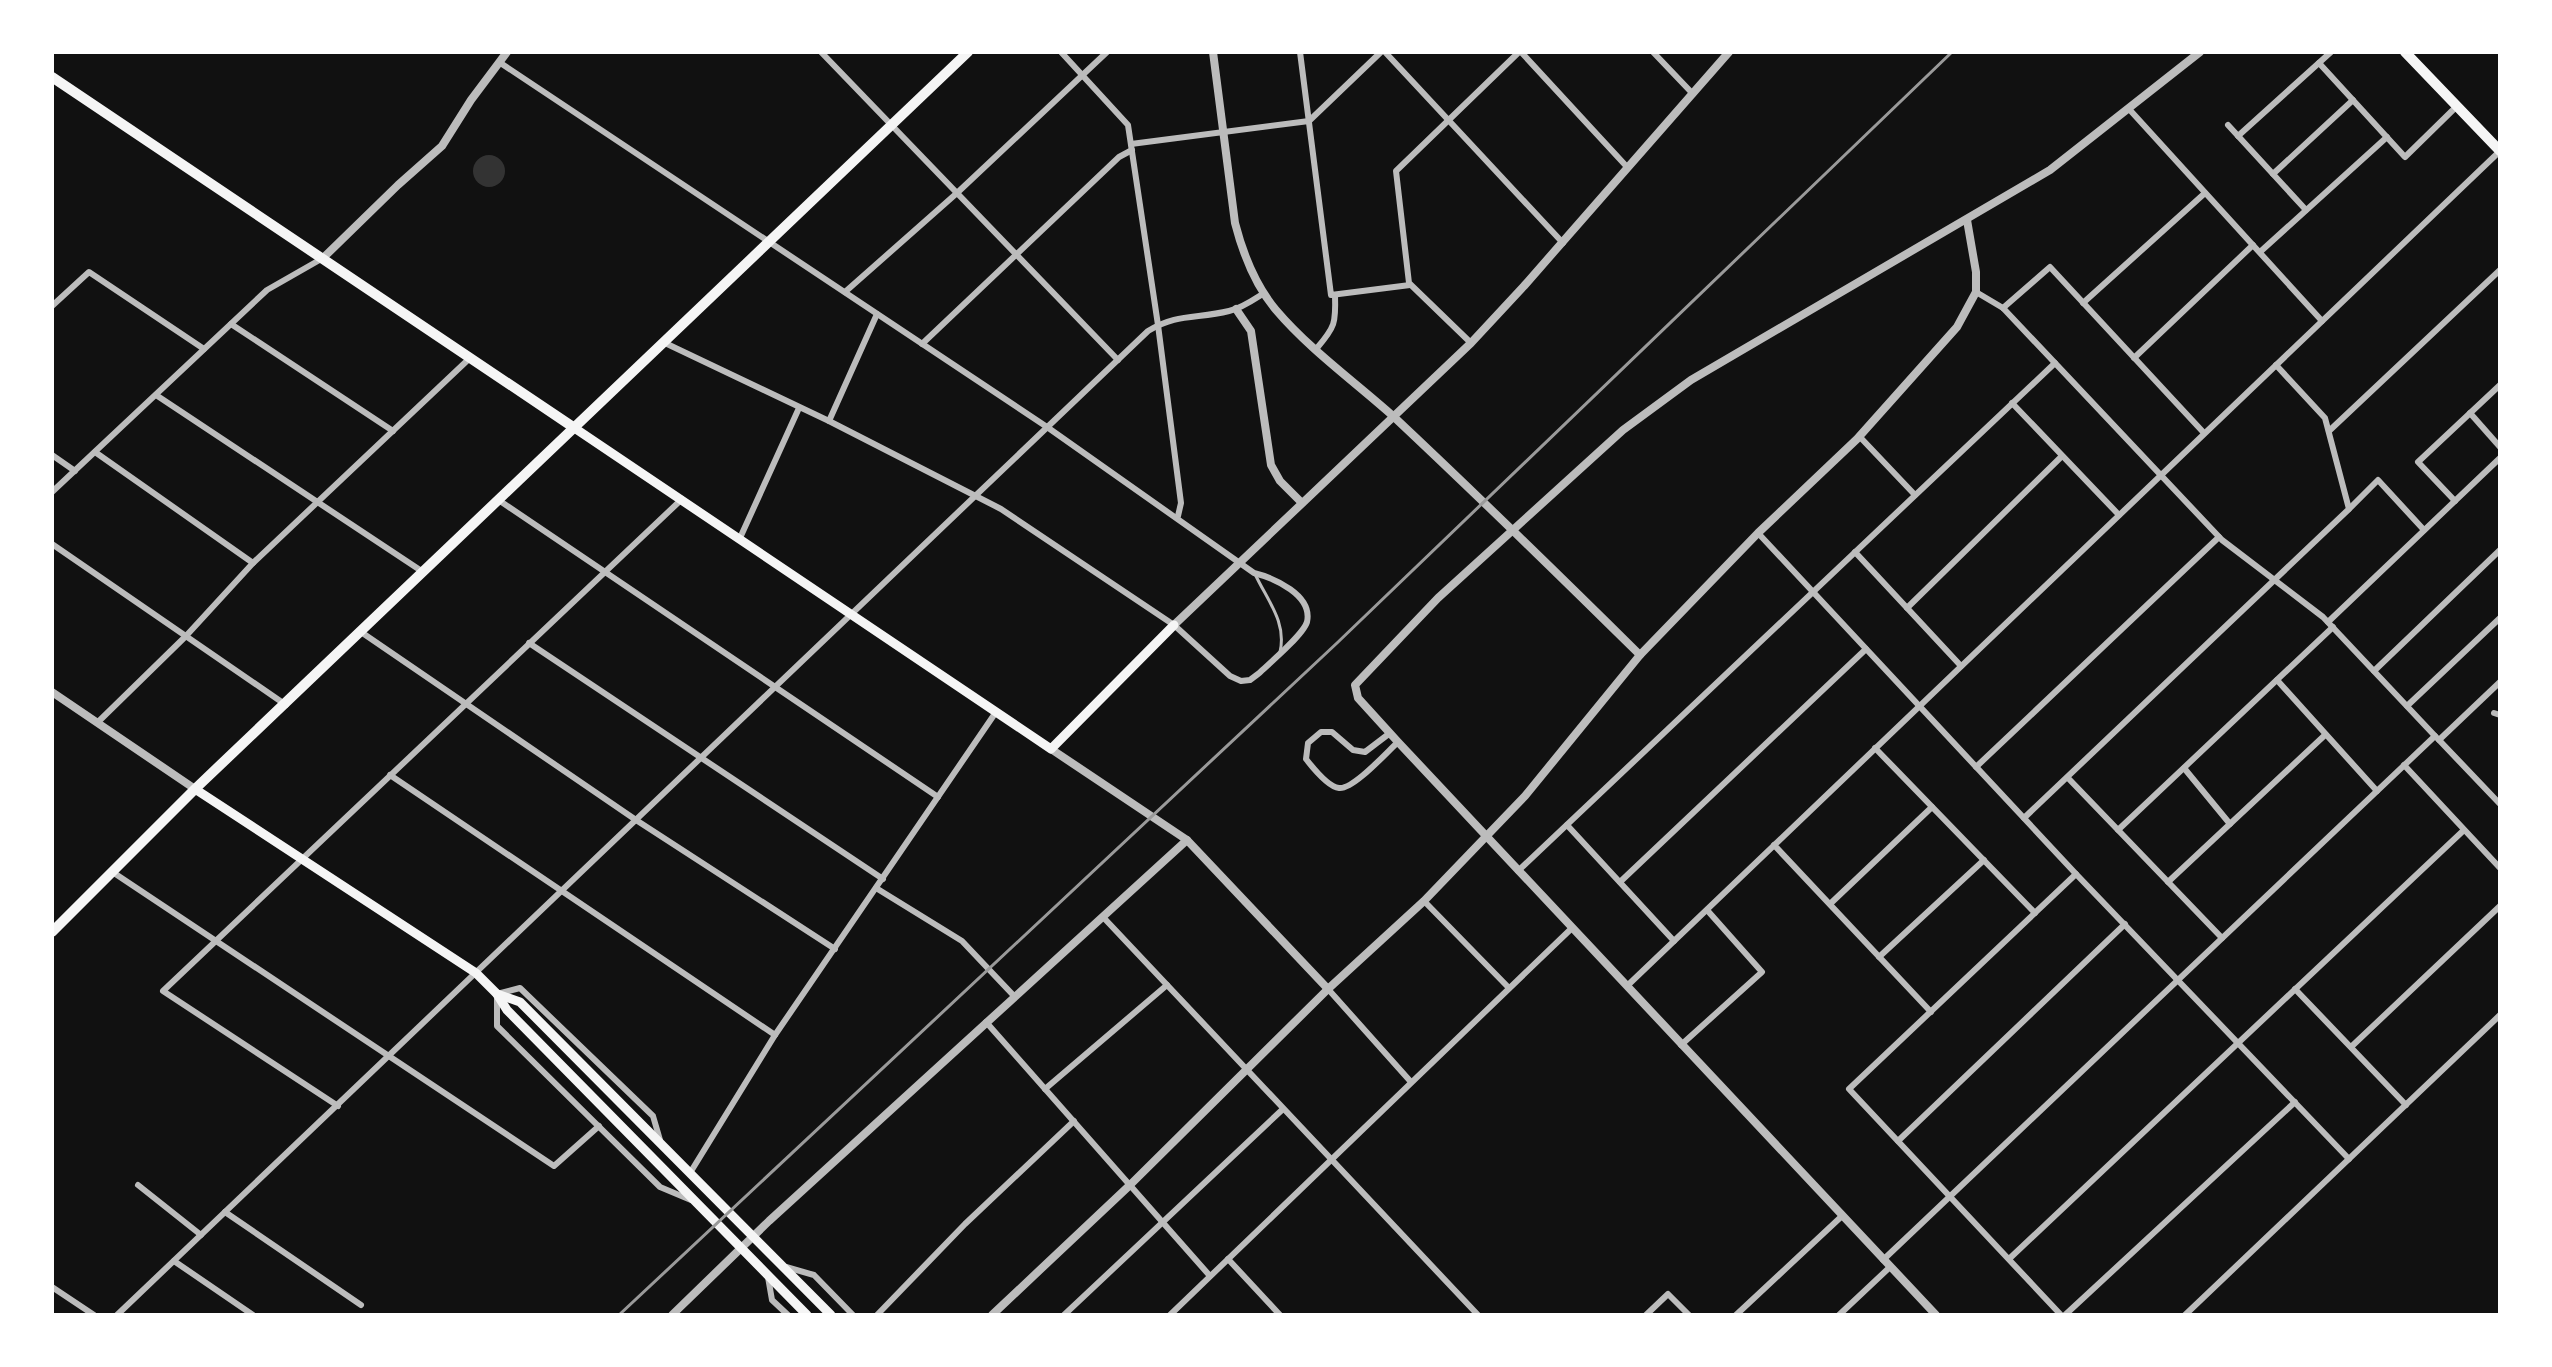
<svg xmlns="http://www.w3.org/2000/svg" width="2552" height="1367" font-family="'PT Sans',sans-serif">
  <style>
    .water { fill: #333 }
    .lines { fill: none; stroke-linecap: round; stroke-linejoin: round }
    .service { stroke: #bcbcbc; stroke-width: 3 }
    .minor { stroke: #bcbcbc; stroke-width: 6 }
    .tertiary { stroke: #bcbcbc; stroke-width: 8 }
    .secondary { stroke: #f5f5f5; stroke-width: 9 }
    .primary { stroke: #f5f5f5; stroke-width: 10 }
    .trunk { stroke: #f5f5f5; stroke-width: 10 }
    .rail { stroke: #9a9a9a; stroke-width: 3 }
  </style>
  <rect width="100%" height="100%" fill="#111"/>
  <circle class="water" cx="489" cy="171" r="16"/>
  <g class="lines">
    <path class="service" d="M1255,574C1267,600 1287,622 1280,652"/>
    <g class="minor">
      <polyline points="821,52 1118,360"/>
      <polyline points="1061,52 1128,125 1158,325 1181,503 1178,516"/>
      <polyline points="1300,52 1331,295 1410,285"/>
      <polyline points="1385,52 1563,243"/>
      <polyline points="1521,52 1628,168"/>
      <polyline points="1653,52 1693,94"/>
      <path d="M499,62L1047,427L1254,573C1274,578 1313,595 1307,622C1303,635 1270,663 1258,674L1250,680L1241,681L1230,676L1174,625L1001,509L829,421L665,343"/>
      <polyline points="2319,63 2405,157 2457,106"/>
      <polyline points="2129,109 2322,321"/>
      <polyline points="2228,125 2306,210"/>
      <polyline points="2238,136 2331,52"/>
      <polyline points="1131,144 1309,121 1381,52"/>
      <polyline points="2273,174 2353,100"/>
      <polyline points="2260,252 2387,137"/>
      <polyline points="845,292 957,193 1107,52"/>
      <polyline points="1976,292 2003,308 2222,540 2323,617 2435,736"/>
      <polyline points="2083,303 2205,193"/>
      <polyline points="52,306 89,272 204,349"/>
      <polyline points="2003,308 2050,267 2204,433"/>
      <polyline points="231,324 393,431"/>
      <polyline points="1471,343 1409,283 1396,171 1519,52"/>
      <polyline points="922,344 1119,157 1132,150"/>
      <path d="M1317,348C1335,327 1336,323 1335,295"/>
      <polyline points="2134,358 2253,245"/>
      <polyline points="156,395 423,572"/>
      <polyline points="2012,403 2119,515"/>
      <polyline points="2470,413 2500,447"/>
      <polyline points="829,421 877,314"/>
      <polyline points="2329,431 2500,270"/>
      <polyline points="1859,436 1915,495"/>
      <polyline points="95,452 253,563"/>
      <polyline points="52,455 75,471"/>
      <polyline points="52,492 267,290 323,258"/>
      <polyline points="500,501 938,797"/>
      <polyline points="2455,501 2418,462 2500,385"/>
      <polyline points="2349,509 2378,480 2424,530"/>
      <polyline points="1758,533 2076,874 2349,1159"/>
      <polyline points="740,538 799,408"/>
      <polyline points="52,544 286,705"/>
      <polyline points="1855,552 1961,666"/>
      <polyline points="1907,608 2061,457"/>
      <polyline points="2328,622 2500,458"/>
      <polyline points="361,632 636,820 835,949"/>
      <polyline points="529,643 883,879"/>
      <polyline points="2374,671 2500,550"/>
      <polyline points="2277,680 2377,791"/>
      <polyline points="2407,706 2500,618"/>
      <polyline points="2494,713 2500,715"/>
      <polyline points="97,723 186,636 253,563 471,357"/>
      <path d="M1390,733L1365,752L1353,750L1332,732H1321L1308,743L1306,759C1313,768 1328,787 1339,788C1353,790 1387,752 1398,742"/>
      <polyline points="2439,740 2500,804"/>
      <polyline points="1875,748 2035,913"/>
      <polyline points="2404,765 2500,868"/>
      <polyline points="1976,767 2219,537"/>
      <polyline points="2184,768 2230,824"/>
      <polyline points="390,775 775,1035"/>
      <polyline points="2068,778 2222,938"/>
      <polyline points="2024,818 2349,509 2325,418 2276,365"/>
      <polyline points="1567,825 1674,941"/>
      <polyline points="2118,830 2333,627"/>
      <polyline points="1774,845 1931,1012"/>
      <polyline points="1518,871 2055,363"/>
      <polyline points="114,873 554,1166 599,1126"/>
      <polyline points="1620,882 1866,649"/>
      <polyline points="2168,882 2325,735"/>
      <polyline points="876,888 962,941 1015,997"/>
      <polyline points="1424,901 1509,988"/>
      <polyline points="1830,904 1932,807"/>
      <polyline points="1103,917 1478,1315"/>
      <polyline points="1879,957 1984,860"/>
      <polyline points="1627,986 2500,151"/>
      <polyline points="1328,989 1411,1082"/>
      <polyline points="2295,989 2406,1105"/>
      <polyline points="986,1022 1210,1276"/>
      <polyline points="1681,1045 1762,972 1707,910"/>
      <polyline points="2351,1047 2500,906"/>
      <polyline points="1045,1089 1167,985"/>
      <polyline points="338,1106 163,991 682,499"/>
      <polyline points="660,1140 653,1116 520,988 497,994 497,1026 660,1187 691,1200"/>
      <polyline points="1898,1141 2125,924"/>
      <polyline points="690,1173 775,1035 996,712"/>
      <polyline points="138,1185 201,1235"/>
      <polyline points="225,1212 361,1305"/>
      <polyline points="1228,1259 1280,1315"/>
      <polyline points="2009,1259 2464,830"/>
      <polyline points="1883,1260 2435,736 2439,740 2500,682"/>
      <polyline points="174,1261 253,1315"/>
      <polyline points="786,1267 814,1275 853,1315"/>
      <polyline points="768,1277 772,1300 788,1315"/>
      <polyline points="52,1287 94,1315"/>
      <path d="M117,1315L1148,331C1177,313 1197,319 1229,311C1242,308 1253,300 1264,293"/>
      <polyline points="877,1315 965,1224 1074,1121"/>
      <polyline points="1064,1315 1283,1109"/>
      <polyline points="1170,1315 1572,928"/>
      <polyline points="1646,1315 1668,1294 1689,1315"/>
      <polyline points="1736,1315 1842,1216"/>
      <polyline points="1839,1315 1890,1267"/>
      <polyline points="2061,1315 1849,1089 2076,874"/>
      <polyline points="2065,1315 2295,1102"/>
      <polyline points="2185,1315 2500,1015"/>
    </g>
    <g class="tertiary">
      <path d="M1213,52L1235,223C1243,254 1255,285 1276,310C1310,350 1355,382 1394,417C1477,495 1559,575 1640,655"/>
      <polyline points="323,258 398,185 442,146 471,100 507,52"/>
      <polyline points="1236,309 1251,331 1271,465 1280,481 1302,503"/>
      <polyline points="1174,625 1471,343 1524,286 1729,52"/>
      <polyline points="52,692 195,789"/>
      <polyline points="1051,749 1187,840 1328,989"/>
      <polyline points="672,1315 769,1221 1187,840"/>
      <polyline points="992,1315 1130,1185 1328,989 1424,901 1525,796 1640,655 1758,533 1857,439 1957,327 1976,292 1976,272 1967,220"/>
      <polyline points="1936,1315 1398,742 1358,698 1355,685 1438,598 1623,430 1691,380 2050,170 2200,52"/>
    </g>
    <g class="secondary">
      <polyline points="573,427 1051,749 1174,625"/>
      <polyline points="195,789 476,973 497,994 507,1010 807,1315"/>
      <polyline points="497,994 520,1002 831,1315"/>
    </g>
    <g class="primary">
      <polyline points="2405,52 2500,151"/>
      <polyline points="52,77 573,427"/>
    </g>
    <polyline class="trunk" points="52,932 195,789 968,52"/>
    <polyline class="rail" points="619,1315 1337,643 1952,52"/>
  </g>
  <rect width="2552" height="1367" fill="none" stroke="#ffffff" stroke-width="108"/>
</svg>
